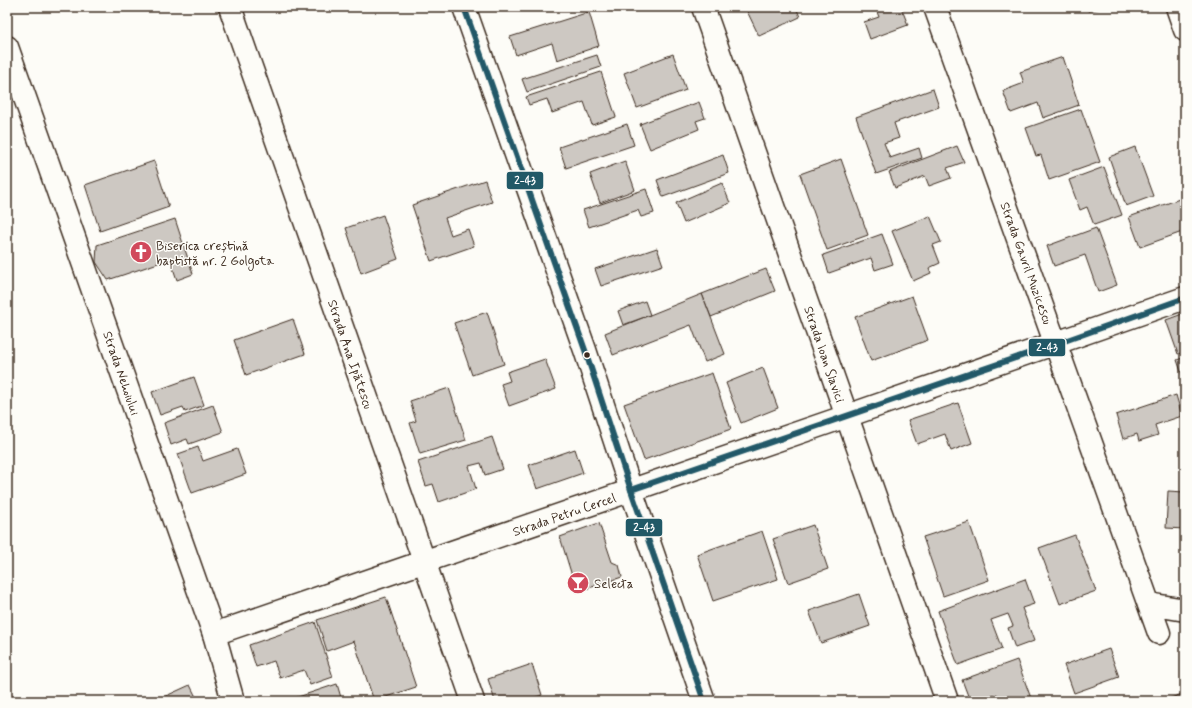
<svg xmlns="http://www.w3.org/2000/svg" width="1192" height="708" font-family="Mynerve,sans-serif">
  <style>
    .building { fill: #cdc8c2; stroke: #3b2a1e }
    .lines { fill: none; stroke-linecap: round; stroke-linejoin: round }
    .minor-casing { stroke: #3b2a1e; stroke-width: 25 }
    .minor { stroke: #fdfcf7; stroke-width: 22 }
    .bus-1-casing { stroke: #fdfcf7; stroke-width: 9 }
    .bus-1 { stroke: #215967; stroke-width: 6 }
    .bus-dot { fill: #3b2a1e; stroke: #fdfcf7; stroke-width: 1.5 }
    .labels { text-anchor: middle; stroke-width: 3; stroke-linejoin: round; paint-order: stroke }
    .poi-label { font-size: 13px; fill: #3b2a1e; stroke: #fdfcf7; text-anchor: start }
    .street-label { font-size: 13px; fill: #3b2a1e; stroke: #fdfcf7 }
    .line-badge { stroke: #fdfcf7; stroke-width: 1.5 }
    .badge-label { font-size: 11px; text-anchor: middle; font-weight: bold; fill: #fff }
  </style>
  <rect width="100%" height="100%" fill="#fdfcf7"/>
  <filter id="ink" filterUnits="userSpaceOnUse"><feTurbulence type="fractalNoise" baseFrequency=".025" numOctaves="2"/><feDisplacementMap in="SourceGraphic" scale="8" xChannelSelector="R" yChannelSelector="G"/><feConvolveMatrix kernelMatrix="1 2 1 2 8 2 1 2 1" color-interpolation-filters="sRGB"/></filter>
  <g filter="url(#ink)">
    <g class="building">
      <polygon points="745,7 796,7 800,17 759,36"/>
      <polygon points="875,7 901,7 908,25 870,39 864,22 879,17"/>
      <polygon points="1087,7 1106,7 1088,11"/>
      <polygon points="589,12 599,46 557,60 552,43 516,55 510,37"/>
      <polygon points="673,54 686,90 637,108 624,73"/>
      <polygon points="597,55 601,67 527,92 522,79"/>
      <polygon points="1063,57 1079,105 1043,118 1038,103 1011,113 1003,91 1024,83 1020,72"/>
      <polygon points="601,72 616,117 592,125 584,102 552,113 547,99 529,105 526,97"/>
      <polygon points="933,89 939,107 894,123 899,138 884,143 890,158 919,148 922,158 876,174 856,117"/>
      <polygon points="699,102 705,118 696,121 699,129 650,149 640,124"/>
      <polygon points="1081,109 1100,162 1049,180 1041,155 1036,156 1026,128"/>
      <polygon points="627,124 634,145 566,168 559,147"/>
      <polygon points="957,146 964,162 947,168 951,178 929,186 925,176 895,188 889,172"/>
      <polygon points="1135,147 1153,196 1126,206 1109,157"/>
      <polygon points="723,155 729,173 663,197 657,180"/>
      <polygon points="841,159 868,235 827,250 800,174"/>
      <polygon points="154,161 169,207 100,231 85,185"/>
      <polygon points="625,161 635,190 600,203 590,174"/>
      <polygon points="1104,167 1122,215 1094,225 1087,207 1080,210 1069,180"/>
      <polygon points="485,180 492,202 445,218 451,235 468,229 474,246 431,261 412,205"/>
      <polygon points="722,183 730,203 684,223 676,203"/>
      <polygon points="646,189 654,213 641,217 638,210 589,227 583,210"/>
      <polygon points="1185,197 1185,231 1140,247 1129,217"/>
      <polygon points="383,215 398,259 361,273 346,228"/>
      <polygon points="930,216 941,242 933,245 940,263 929,268 931,273 913,281 892,231"/>
      <polygon points="175,219 193,274 177,280 170,259 108,280 96,262 97,245"/>
      <polygon points="1096,228 1117,285 1098,292 1085,255 1054,266 1047,246"/>
      <polygon points="882,234 893,264 875,270 871,258 829,273 823,255"/>
      <polygon points="657,248 663,265 601,286 595,269"/>
      <polygon points="766,269 775,291 711,317 702,294"/>
      <polygon points="702,294 725,354 705,362 691,325 613,355 605,333"/>
      <polygon points="912,296 928,340 871,361 855,317"/>
      <polygon points="645,301 650,315 623,325 618,311"/>
      <polygon points="487,312 504,364 472,375 454,323"/>
      <polygon points="1185,313 1185,352 1178,354 1166,320"/>
      <polygon points="293,319 305,354 246,375 234,340"/>
      <polygon points="1185,357 1185,383 1177,360"/>
      <polygon points="545,359 556,389 509,406 501,384 510,381 507,372"/>
      <polygon points="763,368 778,408 741,423 726,383"/>
      <polygon points="712,373 731,429 644,460 624,404"/>
      <polygon points="194,377 204,405 185,412 183,407 160,415 152,392"/>
      <polygon points="449,388 466,440 420,454 410,423 416,421 410,401"/>
      <polygon points="1176,395 1182,416 1155,425 1158,435 1139,441 1137,434 1123,439 1116,415"/>
      <polygon points="958,403 972,443 951,451 945,434 917,444 908,420"/>
      <polygon points="213,405 223,432 189,444 187,439 171,445 164,423"/>
      <polygon points="492,437 503,469 485,475 481,463 469,466 476,489 439,502 433,484 426,486 418,462"/>
      <polygon points="198,447 203,461 237,449 246,474 192,493 178,454"/>
      <polygon points="575,449 583,473 537,489 529,465"/>
      <polygon points="1168,491 1185,492 1185,529 1166,528"/>
      <polygon points="969,522 989,580 943,596 923,537"/>
      <polygon points="599,523 612,562 619,565 622,577 577,592 560,537"/>
      <polygon points="813,525 828,569 788,583 773,539"/>
      <polygon points="762,531 778,579 713,601 697,554"/>
      <polygon points="1075,535 1096,591 1060,604 1039,548"/>
      <polygon points="1025,579 1034,604 1022,608 1034,641 1015,648 1008,628 1013,626 1008,614 991,620 1002,649 958,665 938,611"/>
      <polygon points="859,594 870,626 821,643 809,611"/>
      <polygon points="386,597 416,687 374,701 354,641 327,651 317,620"/>
      <polygon points="315,622 333,677 310,685 304,670 280,678 274,661 256,667 249,645"/>
      <polygon points="1109,649 1119,677 1074,693 1064,665"/>
      <polygon points="1017,660 1032,701 1000,701 997,694 979,701 970,701 962,680"/>
      <polygon points="532,664 542,695 525,701 495,701 488,679"/>
      <polygon points="337,684 342,701 296,701 295,698"/>
      <polygon points="190,685 198,701 155,701"/>
      <polygon points="1185,693 1185,701 1162,701"/>
    </g>
    <g class="lines">
      <g class="minor-casing">
        <g id="minor">
          <polyline points="230,7 473,701"/>
          <polyline points="464,7 585,350 631,490 704,701"/>
          <polyline points="703,7 947,701"/>
          <polyline points="935,7 1159,633"/>
          <polyline points="1177,7 1185,30"/>
          <polyline points="7,47 214,634 233,701"/>
          <polyline points="1149,604 1185,610"/>
          <polyline points="214,634 847,416 1185,298"/>
        </g>
      </g>
      <use href="#minor" class="minor"/>
      <g class="bus-1-casing">
        <g id="bus-1">
          <polyline points="464,7 585,350 631,490 704,701"/>
          <polyline points="631,490 1056,344 1185,298"/>
        </g>
      </g>
      <use href="#bus-1" class="bus-1"/>
    </g>
  </g>
  <defs>
    <g id="church-disc" transform="scale(1.15)"><circle r="9.5" fill="#d1495b" stroke="#fdfcf7"/><path d="M-1.2-6h2.4v3.5h3.3v2.4h-3.3V6h-2.4V-.1h-3.3v-2.4h3.3Z" fill="#fff"/></g>
    <g id="bar-disc" transform="scale(1.15)"><circle r="9.5" fill="#d1495b" stroke="#fdfcf7"/><path d="M-6-5H6L.8 .8V4.5H3.5V6h-7V4.5H-.8V.8Z" fill="#fff"/></g>
  </defs>
  <g fill-rule="evenodd">
    <use href="#church-disc" x="141" y="252"/>
    <use href="#bar-disc" x="578" y="583"/>
  </g>
  <circle class="bus-dot" cx="587" cy="355" r="3.5"/>
  <g class="labels">
    <g class="poi-label">
      <text x="156" y="250">Biserica creștină<tspan x="156" dy="15">baptistă nr. 2 Golgota</tspan></text>
      <text x="594" y="588">Selecta</text>
    </g>
    <g class="street-label">
      <text transform="translate(1027 263) rotate(70)" y="5">Strada Gavril Muzicescu</text>
      <text transform="translate(351 354) rotate(71)" y="5">Strada Ana Ipătescu</text>
      <text transform="translate(825 354) rotate(71)" y="5">Strada Ioan Slavici</text>
      <text transform="translate(122 373) rotate(71)" y="5">Strada Nehoiului</text>
      <text transform="translate(564 514) rotate(-19)" y="5">Strada Petru Cercel</text>
    </g>
  </g>
  <g class="line-badge">
    <rect x="506" y="171" width="38" height="19" rx="4" fill="#215967"/>
    <rect x="1028" y="338" width="38" height="19" rx="4" fill="#215967"/>
    <rect x="625" y="518" width="38" height="19" rx="4" fill="#215967"/>
  </g>
  <g class="badge-label">
    <text x="525" y="184">2-43</text>
    <text x="1047" y="351">2-43</text>
    <text x="644" y="531">2-43</text>
  </g>
  <rect width="1192" height="708" fill="none" stroke="#fdfcf7" stroke-width="24"/>
  <rect x="12" y="12" width="1168" height="684" fill="none" stroke="#3b2a1e" stroke-width="1.5" filter="url(#ink)"/>
</svg>
